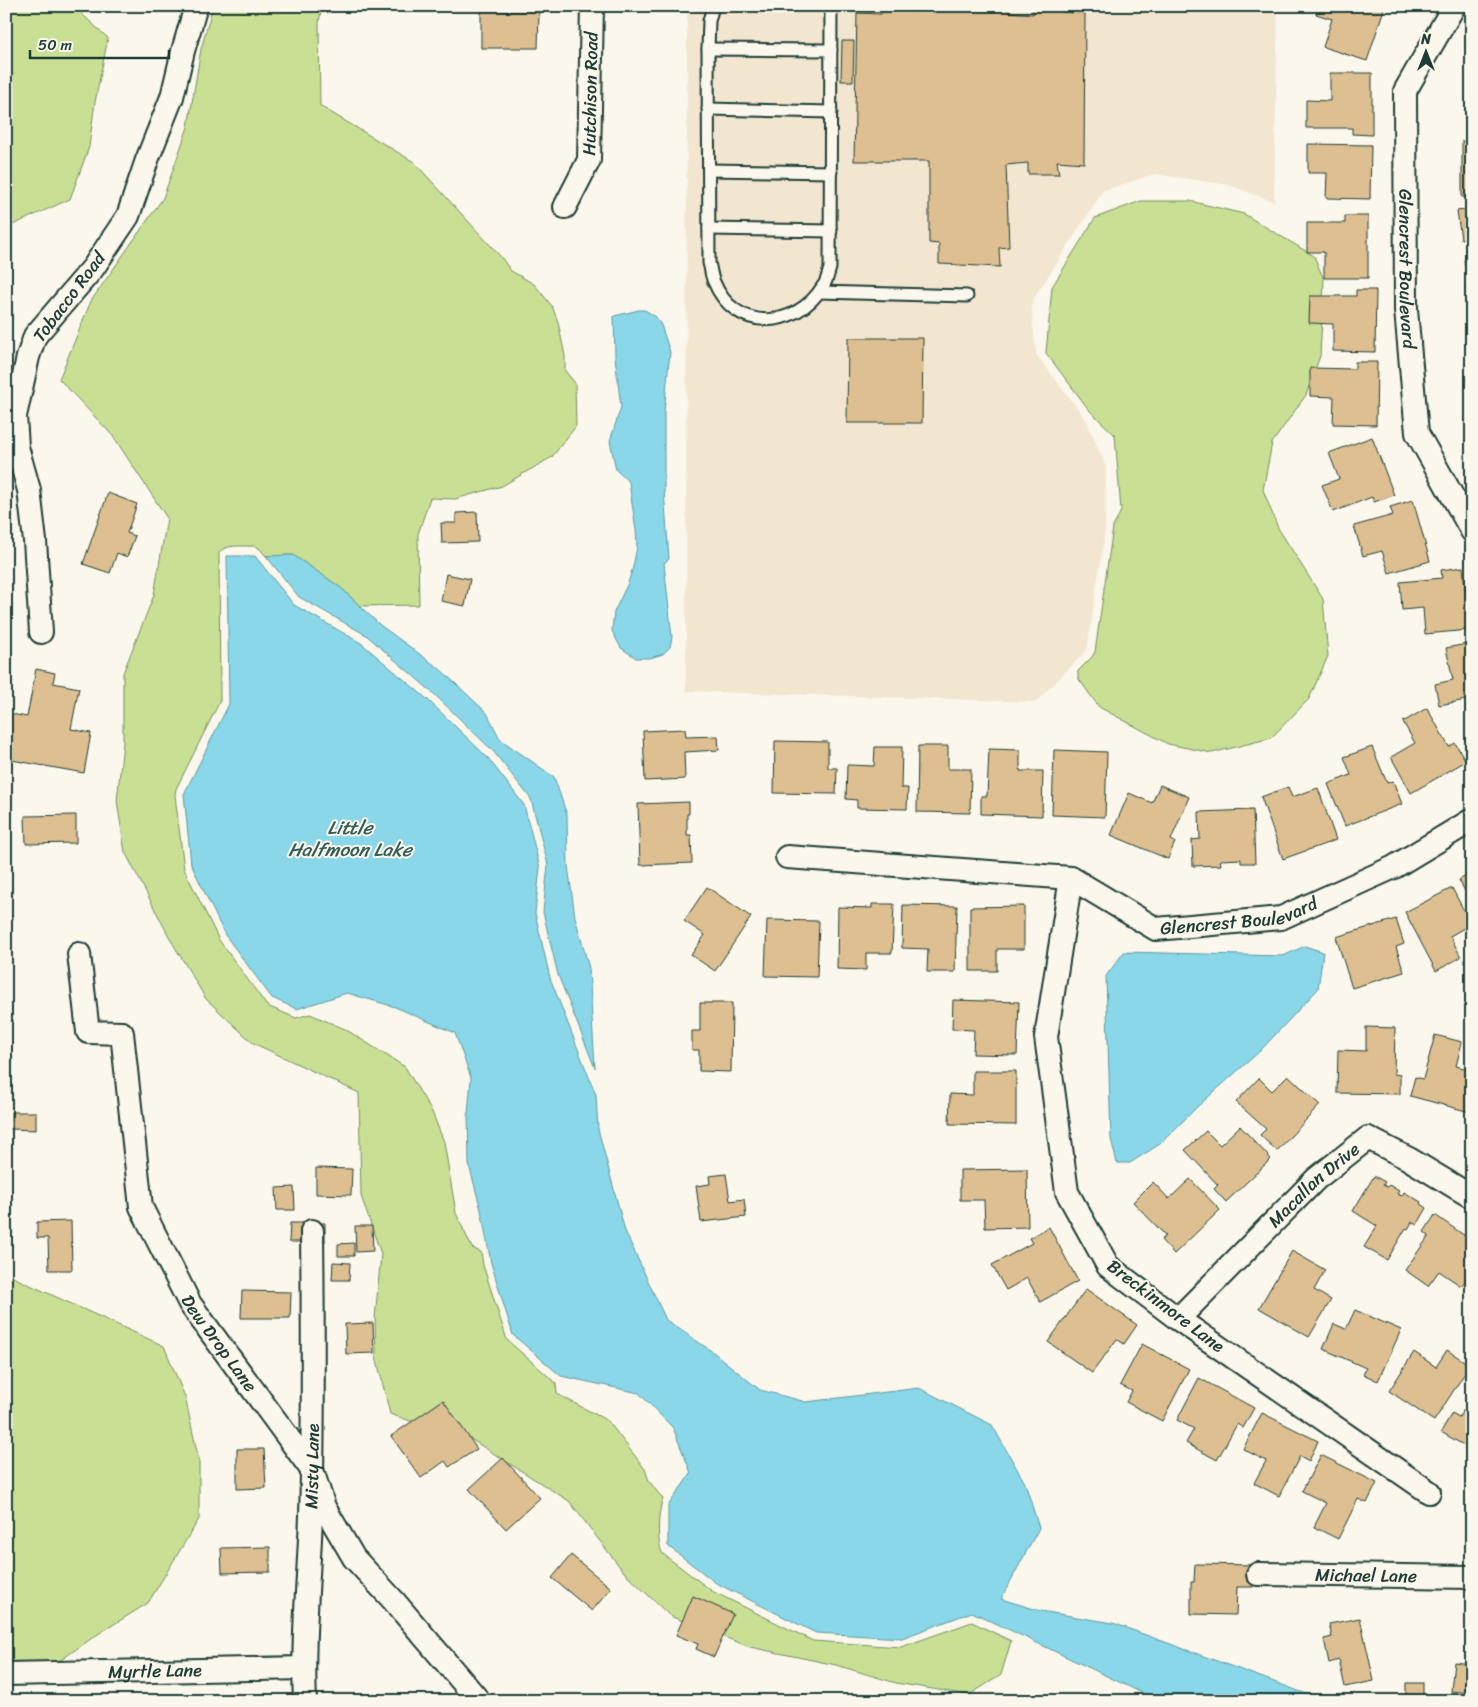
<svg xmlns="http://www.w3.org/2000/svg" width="1478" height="1707" font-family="Sriracha,sans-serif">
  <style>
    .built { fill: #f2e6d1 }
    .green { fill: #c8df94; stroke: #748e64 }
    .water { fill: #89d7e8; stroke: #5f99a0 }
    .building { fill: #ddbf91; stroke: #1f3d34 }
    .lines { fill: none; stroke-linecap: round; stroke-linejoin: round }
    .lane-casing { stroke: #1f3d34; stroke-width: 15 }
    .street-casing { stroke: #1f3d34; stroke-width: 26 }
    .lane { stroke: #fbf7ec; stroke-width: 11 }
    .street { stroke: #fbf7ec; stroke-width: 22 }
    .labels { text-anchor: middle; stroke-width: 4; stroke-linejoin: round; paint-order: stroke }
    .street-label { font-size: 18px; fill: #1f3d34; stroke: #fbf7ec }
    .water-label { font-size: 19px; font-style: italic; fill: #345c58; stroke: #fbf7ec }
  </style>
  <rect width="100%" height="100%" fill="#fbf7ec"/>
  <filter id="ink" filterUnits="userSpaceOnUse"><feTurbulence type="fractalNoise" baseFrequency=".02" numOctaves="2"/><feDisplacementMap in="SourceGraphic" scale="10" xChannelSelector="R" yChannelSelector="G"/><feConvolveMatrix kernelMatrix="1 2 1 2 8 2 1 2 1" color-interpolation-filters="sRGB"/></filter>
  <g filter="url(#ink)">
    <polygon class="built" points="687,6 1278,6 1274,202 1229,185 1155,174 1103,191 1031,303 1036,354 1086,420 1106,467 1105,531 1087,650 1036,702 686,691"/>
    <g class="green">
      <polygon points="6,6 73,6 108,38 95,102 89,147 70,199 6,228"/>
      <path d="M213,6H322L319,22L320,106L414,162L501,257L511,271L534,284L552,306L558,322L565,356V371L575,383L576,426L552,457L502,486L455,499L430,498L418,534L419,605L360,606L340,587L293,555L266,556L259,548L255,546C244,547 225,543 219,553L220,701L176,789L175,795L184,869L219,940L267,1006L296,1018L310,1014L345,1029L405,1067L432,1112L444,1142L456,1213L472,1248L481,1252L483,1265L507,1340L556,1383L557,1394L608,1421L645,1469L649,1481L663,1499C658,1510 656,1544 663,1554L712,1591L813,1641L901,1647L972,1622L1011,1641L1001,1675L969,1695L896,1683L836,1665L750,1647L670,1616L623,1571L569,1501L469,1438L443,1432L390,1414L376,1356L375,1318L381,1254L361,1196L359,1093L253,1043L206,999L172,942L125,852L117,801L123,743V673L154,595L167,518L113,436L59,379L91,301L163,198L188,127L201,49Z"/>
      <polygon points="1141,201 1190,201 1244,214 1314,256 1324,280 1320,356 1306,395 1272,443 1263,490 1278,528 1323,599 1328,656 1309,699 1271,738 1212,753 1168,744 1099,707 1078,678 1078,671 1092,657 1095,652 1113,527 1121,511 1115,435 1090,411 1046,353 1052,287 1095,218"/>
      <polygon points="6,1274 164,1346 185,1397 199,1461 199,1519 148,1603 95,1636 58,1662 6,1663"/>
    </g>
    <g class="water">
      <polygon points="639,310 645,310 656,317 661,325 670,352 664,412 664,490 669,559 664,563 672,637 670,647 663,654 650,658 636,658 621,648 612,631 614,612 628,583 633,567 637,547 636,531 629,482 616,470 610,441 621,407 615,357 614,316"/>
      <polygon points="293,555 340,587 380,625 440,669 487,713 500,739 554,777 567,815 568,866 575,917 589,968 595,1068 558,975 543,912 548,865 531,799 493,751 432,692 366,635 299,597 266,556"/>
      <polygon points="227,556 255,556 294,605 361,643 427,699 488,758 524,805 540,868 535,913 550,978 596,1095 598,1129 625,1231 666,1320 713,1352 760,1390 806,1402 919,1388 992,1425 1025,1483 1039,1528 1001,1599 1041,1611 1113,1623 1326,1701 1159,1701 972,1612 902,1638 816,1633 716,1583 668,1546 668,1506 691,1473 673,1428 639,1393 561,1376 513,1335 491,1263 481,1210 469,1165 468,1114 471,1078 455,1033 395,1007 347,993 297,1009 272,998 225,935 191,864 184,794 229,704"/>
      <polygon points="1305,946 1323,952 1318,989 1260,1051 1197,1107 1160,1144 1130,1163 1117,1163 1111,1139 1106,976 1124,952 1283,956"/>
    </g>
    <g class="building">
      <polygon points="881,6 910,6 910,12 930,11 930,6 1008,6 1008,12 1033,14 1033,6 1061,6 1061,12 1085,13 1084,163 1057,161 1059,174 1028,174 1028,163 1006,165 1009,247 999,248 1000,267 939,264 939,244 929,243 929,161 854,161 857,13 881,14"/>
      <polygon points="1319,6 1385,6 1367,61 1323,47 1332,19 1316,14"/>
      <polygon points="481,11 539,12 538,48 481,48"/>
      <polygon points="842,41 854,41 853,81 841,81"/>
      <polygon points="1330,73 1372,73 1372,135 1352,134 1352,128 1306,128 1306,100 1330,101"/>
      <rect x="1462" y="141" width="10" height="56"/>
      <polygon points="1308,144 1371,145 1370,199 1326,198 1327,173 1308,173"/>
      <polygon points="1472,209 1472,271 1466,272 1464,260 1469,259 1466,238 1461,239 1457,211"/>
      <polygon points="1345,216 1368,216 1368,278 1324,278 1324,252 1307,252 1307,223 1345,223"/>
      <polygon points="1472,286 1472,332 1466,287"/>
      <polygon points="1356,290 1376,290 1375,352 1333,351 1333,324 1309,323 1310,296 1356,296"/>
      <polygon points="848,338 923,338 922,423 847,423"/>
      <polygon points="1355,362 1377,362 1376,425 1333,424 1334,397 1310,396 1310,368 1355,369"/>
      <polygon points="1372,437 1394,495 1374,502 1372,497 1333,512 1322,485 1339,479 1329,453"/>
      <polygon points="108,493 137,504 127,533 135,536 127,557 117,553 110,573 83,564"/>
      <polygon points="1413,500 1430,561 1389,573 1382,551 1363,556 1354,526 1393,515 1390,507"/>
      <polygon points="477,512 478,542 442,543 441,523 456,523 456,513"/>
      <polygon points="1463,567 1469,630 1425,634 1423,608 1402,610 1400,582 1442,578 1441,570"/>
      <polygon points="446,574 470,579 465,606 441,601"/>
      <polygon points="1472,643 1472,699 1439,705 1435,684 1453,680 1446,648"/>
      <polygon points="36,669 55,673 53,683 79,688 71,729 91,733 84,773 6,759 6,713 27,717"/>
      <polygon points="1427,708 1449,747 1455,743 1466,761 1411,793 1391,757 1415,743 1403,722"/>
      <polygon points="685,729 686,737 718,736 719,750 684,752 685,779 645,781 643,731"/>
      <polygon points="775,741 828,742 828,768 837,768 836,794 774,793"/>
      <polygon points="918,746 948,746 948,769 971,769 970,813 917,812"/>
      <polygon points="875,747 902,747 901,788 908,788 907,809 857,808 857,800 846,799 847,765 874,766"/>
      <polygon points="1372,747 1387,783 1393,781 1402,804 1345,826 1328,784 1351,775 1344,757"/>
      <polygon points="989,749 1020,750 1020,771 1043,771 1042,816 981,814 981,796 987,796"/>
      <polygon points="1054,750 1107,752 1105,817 1052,815"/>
      <polygon points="1160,785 1189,797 1171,840 1175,842 1168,859 1111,835 1129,793 1152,803"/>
      <polygon points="1288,787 1292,797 1318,788 1336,840 1283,859 1261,797"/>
      <polygon points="689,802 689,814 687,814 687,835 691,835 692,863 640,865 638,804"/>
      <polygon points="1253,810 1255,863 1241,863 1241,859 1220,860 1221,865 1193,866 1192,840 1200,839 1199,812"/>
      <polygon points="76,815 76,843 26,844 25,816"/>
      <polygon points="1472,873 1472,904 1459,880"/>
      <polygon points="707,887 751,917 715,971 691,955 705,935 684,921"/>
      <polygon points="1452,888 1471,924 1450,936 1461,957 1436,971 1405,912"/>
      <polygon points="872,904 894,904 892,953 866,953 866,970 837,969 838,907 872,908"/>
      <polygon points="903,905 957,906 955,972 927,972 928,949 902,948"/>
      <polygon points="1024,906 1024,949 997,949 997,971 970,971 970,907"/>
      <polygon points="1396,919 1404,944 1396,947 1404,972 1352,988 1336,937"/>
      <polygon points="767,920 819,921 817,977 765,976"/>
      <rect x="6" y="955" width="1" height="59"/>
      <polygon points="953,1000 1019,1002 1017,1055 973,1054 974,1030 952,1029"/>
      <polygon points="700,1003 732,1003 731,1072 699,1071 699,1050 692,1050 692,1031 700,1031"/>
      <polygon points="1366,1027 1395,1028 1394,1074 1400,1075 1400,1094 1337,1093 1338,1050 1366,1051"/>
      <polygon points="1435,1035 1462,1042 1456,1066 1472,1070 1472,1106 1470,1112 1410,1096 1415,1077 1423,1079"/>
      <polygon points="973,1071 1016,1071 1016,1125 949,1124 950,1094 973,1095"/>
      <polygon points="1288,1075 1320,1105 1277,1151 1260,1135 1266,1129 1236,1102 1259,1078 1272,1091"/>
      <polygon points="11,1112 36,1112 36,1130 11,1129"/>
      <polygon points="1240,1126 1271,1159 1226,1202 1214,1189 1218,1185 1185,1150 1206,1131 1220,1145"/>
      <polygon points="316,1168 352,1169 351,1195 316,1194"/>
      <polygon points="1027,1169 1028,1227 985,1228 984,1200 960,1200 960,1170"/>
      <polygon points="726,1174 730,1201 744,1199 746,1217 701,1222 696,1186 710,1184 709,1176"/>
      <polygon points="1374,1176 1385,1182 1383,1185 1387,1187 1389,1185 1399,1191 1397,1194 1402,1196 1404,1192 1421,1202 1420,1203 1427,1208 1417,1225 1412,1222 1408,1229 1406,1228 1387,1260 1364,1247 1377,1226 1353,1211"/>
      <polygon points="1190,1179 1220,1210 1174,1254 1161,1240 1166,1236 1133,1202 1153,1182 1169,1199"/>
      <polygon points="294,1187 295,1210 277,1210 276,1188"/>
      <polygon points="1435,1215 1468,1238 1470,1235 1472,1237 1472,1272 1461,1286 1439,1271 1428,1286 1405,1270 1429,1236 1424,1232"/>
      <polygon points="71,1221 72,1270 49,1270 48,1238 37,1238 37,1222"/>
      <polygon points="290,1223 325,1223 325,1242 289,1242"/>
      <polygon points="355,1226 372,1226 373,1251 356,1252"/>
      <polygon points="1049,1227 1078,1281 1040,1302 1027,1278 1006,1290 992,1265 1032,1243 1029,1238"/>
      <polygon points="354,1243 354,1256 338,1256 338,1244"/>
      <polygon points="1292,1251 1325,1270 1314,1290 1331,1300 1309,1337 1259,1308"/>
      <polygon points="333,1262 350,1263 349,1280 332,1280"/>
      <polygon points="1086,1289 1137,1325 1124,1344 1117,1339 1092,1373 1048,1342"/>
      <polygon points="242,1291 291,1292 290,1318 241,1318"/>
      <polygon points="1355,1310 1401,1330 1378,1381 1363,1374 1366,1368 1323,1349 1334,1324 1346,1329"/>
      <polygon points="373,1323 374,1353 346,1354 345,1324"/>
      <polygon points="1142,1344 1189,1369 1162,1421 1126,1402 1132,1391 1120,1385"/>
      <polygon points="1447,1350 1470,1365 1434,1421 1389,1391 1414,1352 1436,1367"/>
      <polygon points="1199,1378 1254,1408 1243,1428 1237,1424 1217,1460 1186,1443 1194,1429 1177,1420"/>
      <polygon points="1472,1397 1472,1450 1441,1432 1452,1413 1459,1417"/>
      <polygon points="443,1400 477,1449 449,1467 445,1461 421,1478 391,1436"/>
      <polygon points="1262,1413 1318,1441 1309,1461 1300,1456 1279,1496 1254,1483 1266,1461 1243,1449"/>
      <polygon points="237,1449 264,1449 266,1488 237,1489"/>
      <polygon points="1321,1455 1377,1483 1367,1503 1358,1499 1338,1539 1314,1527 1326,1503 1302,1491"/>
      <polygon points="503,1458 540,1498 506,1529 469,1489"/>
      <polygon points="270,1547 270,1572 222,1573 221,1548"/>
      <polygon points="571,1555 611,1588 592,1611 552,1578"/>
      <polygon points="1195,1564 1254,1565 1253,1587 1237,1587 1236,1615 1191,1614 1191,1582 1194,1582"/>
      <polygon points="693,1596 733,1614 714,1657 696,1649 698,1644 676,1635"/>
      <polygon points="1360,1618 1374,1681 1345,1687 1339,1660 1329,1663 1324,1639 1332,1637 1329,1624"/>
      <polygon points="1454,1662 1472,1664 1472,1701 1469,1701 1470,1693 1451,1691"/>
      <rect x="1406" y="1683" width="17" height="18"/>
      <polygon points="803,1694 821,1701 801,1701"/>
    </g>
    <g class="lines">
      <g class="lane-casing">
        <g id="lane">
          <path d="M713,6L709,21L708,49L709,263C711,269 711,276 714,282C735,333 796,330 823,286C827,281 828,274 830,268L831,6"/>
          <polyline points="708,49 831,50"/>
          <polyline points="708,109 831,112"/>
          <polyline points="709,170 831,172"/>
          <polyline points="709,229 831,231"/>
          <polyline points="819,292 967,296"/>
        </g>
      </g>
      <g class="street-casing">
        <g id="street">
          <path id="s1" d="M1454,6L1405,91L1406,310L1417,433L1472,531"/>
          <path id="s2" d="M565,207L589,160L592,6"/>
          <polyline points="41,632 35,541 29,490 17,447 15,416 28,357 35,336 93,268 128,216 147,160 172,97 183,51 196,6"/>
          <path id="s3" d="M787,857L1071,878L1156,929L1281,918L1394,867L1472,820"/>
          <polyline points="1071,878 1046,1037 1067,1192 1108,1266 1178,1319 1429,1492"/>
          <path id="s4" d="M79,954L88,1032L122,1033L141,1207L190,1304L312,1470L324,1507L354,1558L393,1600L479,1701"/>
          <path id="s5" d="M1178,1319L1316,1179L1368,1138L1409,1159L1472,1197"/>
          <path id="s6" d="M1258,1574L1472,1577"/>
          <path id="s7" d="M6,1674L304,1668"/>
          <path id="s8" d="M305,1701C302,1639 309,1577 311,1515C314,1420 313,1326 312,1231"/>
        </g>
      </g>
      <use href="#lane" class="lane"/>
      <use href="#street" class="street"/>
    </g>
  </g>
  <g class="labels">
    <g class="street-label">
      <text dy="6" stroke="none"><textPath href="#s2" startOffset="119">Hutchison Road</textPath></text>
      <text dy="6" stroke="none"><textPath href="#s1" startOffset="276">Glencrest Boulevard</textPath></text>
      <text transform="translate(69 297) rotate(-53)" y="6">Tobacco Road</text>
      <text dy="6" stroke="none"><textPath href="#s3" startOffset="468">Glencrest Boulevard</textPath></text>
      <text dy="6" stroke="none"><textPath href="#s5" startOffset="191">Macallan Drive</textPath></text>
      <text transform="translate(1166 1306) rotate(37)" y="6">Breckinmore Lane</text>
      <text dy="6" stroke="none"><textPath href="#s4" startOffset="445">Dew Drop Lane</textPath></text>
      <text dy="6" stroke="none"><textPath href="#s8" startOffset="235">Misty Lane</textPath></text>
      <text dy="6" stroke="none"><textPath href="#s6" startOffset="108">Michael Lane</textPath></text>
      <text dy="6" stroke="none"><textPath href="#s7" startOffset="149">Myrtle Lane</textPath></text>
    </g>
    <g class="water-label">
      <text x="350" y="834">Little<tspan x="350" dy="22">Halfmoon Lake</tspan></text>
    </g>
  </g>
  <rect width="1478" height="1707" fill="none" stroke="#fbf7ec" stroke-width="25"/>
  <rect x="12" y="12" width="1453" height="1682" fill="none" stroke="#1f3d34" stroke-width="2" filter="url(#ink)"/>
  <g transform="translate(1426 52)" stroke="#fbf7ec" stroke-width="4" paint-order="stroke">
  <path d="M0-4L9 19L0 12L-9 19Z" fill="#1f3d34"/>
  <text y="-8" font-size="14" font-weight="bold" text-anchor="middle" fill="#1f3d34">N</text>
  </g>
  <path d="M30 50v8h139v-8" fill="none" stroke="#1f3d34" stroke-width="2.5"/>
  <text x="38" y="50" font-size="15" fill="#1f3d34" stroke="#fbf7ec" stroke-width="4" paint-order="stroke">50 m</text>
</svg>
